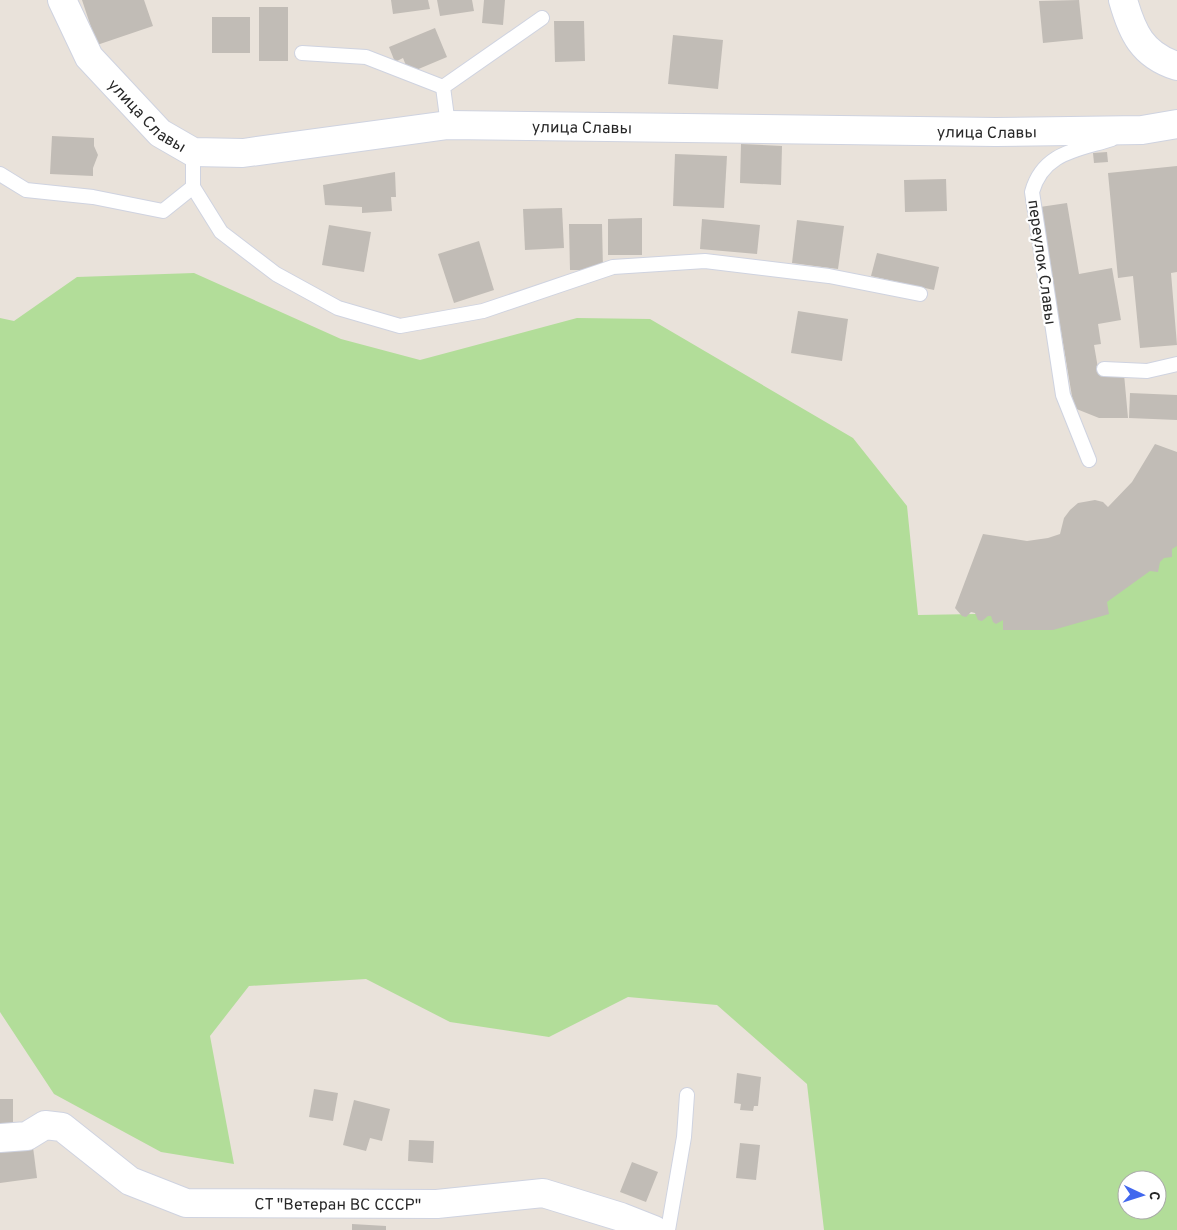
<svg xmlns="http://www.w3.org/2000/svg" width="1177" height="1230" font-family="Overpass,sans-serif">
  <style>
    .green { fill: #b2dd99; fill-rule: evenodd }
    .building { fill: #c1bcb6 }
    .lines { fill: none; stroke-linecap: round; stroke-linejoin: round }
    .lane-casing { stroke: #cfd3e0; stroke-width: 16 }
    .street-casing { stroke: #cfd3e0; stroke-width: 30 }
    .secondary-casing { stroke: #cfd3e0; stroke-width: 30 }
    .lane { stroke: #fff; stroke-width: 14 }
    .street { stroke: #fff; stroke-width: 28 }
    .secondary { stroke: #fff; stroke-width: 28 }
    .labels { text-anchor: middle; stroke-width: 4.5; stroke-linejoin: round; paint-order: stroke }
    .street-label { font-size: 16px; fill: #272727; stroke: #fff }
  </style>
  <rect width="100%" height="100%" fill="#e9e2da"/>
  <path class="green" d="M194,273L341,339L420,360L577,318L650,319L853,438L907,506L918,615L1040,613L1177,533V1230H824L807,1084L717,1005L628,997L549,1037L450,1022L366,979L249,986L210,1036L234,1164L161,1152L54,1094L0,1012V318L14,321L77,277ZM1127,1180H1157V1210H1127Z"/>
  <g class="building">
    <polygon points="82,0 144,0 153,26 97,45"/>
    <polygon points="391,0 428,0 430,9 393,14"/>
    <polygon points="437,0 472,0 474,11 440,16"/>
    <polygon points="484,0 505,0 503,25 482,23"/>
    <polygon points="1079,0 1083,39 1043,43 1039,1"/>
    <rect x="259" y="7" width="29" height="54"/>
    <rect x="212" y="17" width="38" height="36"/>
    <polygon points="554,21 584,21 585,61 555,62"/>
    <polygon points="435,28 447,57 409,73 403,58 395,62 389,47"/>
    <polygon points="673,35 723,40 718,89 668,84"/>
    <polygon points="52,136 94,138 94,146 98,155 93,168 93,176 50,174"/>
    <polygon points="741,144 782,146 781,185 740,183"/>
    <polygon points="1107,152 1108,162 1094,163 1093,153"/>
    <polygon points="675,154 727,156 724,208 673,206"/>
    <polygon points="1177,166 1177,272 1171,273 1177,345 1140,348 1133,276 1118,278 1108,173"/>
    <polygon points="395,172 396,197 391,197 392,211 362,213 362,207 325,205 323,185"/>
    <polygon points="946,179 947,211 905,212 904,180"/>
    <polygon points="1067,203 1079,274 1112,268 1121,320 1098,324 1101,344 1094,345 1099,374 1124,374 1128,418 1099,418 1074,408 1040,207"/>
    <polygon points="562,208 564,248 525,250 523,209"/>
    <polygon points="642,218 642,255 608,255 608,219"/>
    <polygon points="702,219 760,225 757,254 700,249"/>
    <polygon points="797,220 844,226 838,269 792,263"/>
    <polygon points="569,224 602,224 603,270 570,270"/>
    <polygon points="329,225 371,232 364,272 322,265"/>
    <polygon points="479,241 494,290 454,303 438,254"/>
    <polygon points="877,253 939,267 934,290 871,276"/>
    <polygon points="798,311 848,319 842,361 791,353"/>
    <polygon points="1130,393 1177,395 1177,420 1129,418"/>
    <polygon points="1155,444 1177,452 1177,546 1172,549 1172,557 1164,558 1160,562 1158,572 1150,571 1107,602 1109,614 1053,630 1003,630 1003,620 996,624 993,622 991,616 988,616 982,621 978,620 975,613 971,612 966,617 962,616 955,608 983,534 1027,541 1048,538 1060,534 1064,518 1070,510 1078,503 1095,500 1103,502 1108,507 1132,482"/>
    <polygon points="737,1073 761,1077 758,1106 754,1106 753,1111 740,1110 741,1104 734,1103"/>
    <polygon points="314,1089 338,1093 333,1121 309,1117"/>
    <polygon points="0,1099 13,1099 13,1124 0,1125"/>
    <polygon points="354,1100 390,1109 382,1141 370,1138 366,1151 343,1145"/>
    <polygon points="409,1140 434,1141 433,1163 408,1161"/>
    <polygon points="740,1143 760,1145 756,1180 736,1178"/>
    <polygon points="33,1147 37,1178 0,1183 0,1151"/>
    <polygon points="632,1162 658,1172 646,1202 620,1192"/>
    <polygon points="352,1224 386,1226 386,1230 352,1230"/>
  </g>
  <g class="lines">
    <g class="lane-casing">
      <g id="lane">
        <polyline points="302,53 366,57 443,87"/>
        <polyline points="448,125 443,87 542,18"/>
        <polyline points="0,174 26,190 93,197 163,211 193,187 193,152"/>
        <polyline points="193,187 221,232 276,274 338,308 400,326 483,311 613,267 705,261 829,276 920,294"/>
        <polyline points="1104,369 1147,371 1177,364"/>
        <path d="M1089,460L1063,395L1032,192C1043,152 1078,150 1112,139"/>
        <polyline points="668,1230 684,1137 687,1095"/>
      </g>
    </g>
    <g class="street-casing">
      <g id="street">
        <path d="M1123,0C1132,32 1142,55 1177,66"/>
        <path id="s1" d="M0,1138L27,1136L45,1125L62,1127L130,1181L186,1203L437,1204L543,1193L621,1217L654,1230"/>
      </g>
    </g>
    <g class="secondary-casing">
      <g id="secondary">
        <path id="s2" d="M62,0L89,57L160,133L193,152L243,153L448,125L996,132L1142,130L1177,124"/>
      </g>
    </g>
    <use href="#lane" class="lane"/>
    <use href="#street" class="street"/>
    <use href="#secondary" class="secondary"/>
  </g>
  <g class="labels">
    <g class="street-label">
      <text dy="6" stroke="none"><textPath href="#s2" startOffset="146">улица Славы</textPath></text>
      <text dy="6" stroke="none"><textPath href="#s2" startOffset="596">улица Славы</textPath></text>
      <text dy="6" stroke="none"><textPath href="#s2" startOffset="1001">улица Славы</textPath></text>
      <text transform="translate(1043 262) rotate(82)" y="6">переулок Славы</text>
      <text dy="6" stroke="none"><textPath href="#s1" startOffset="364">СТ "Ветеран ВС СССР"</textPath></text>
    </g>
  </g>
  <g transform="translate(1142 1195) rotate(94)"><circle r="24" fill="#ffffff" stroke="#a9a9a9"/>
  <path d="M0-4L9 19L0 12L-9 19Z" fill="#4268ee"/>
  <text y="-8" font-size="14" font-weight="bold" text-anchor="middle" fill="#272727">С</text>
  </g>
</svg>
